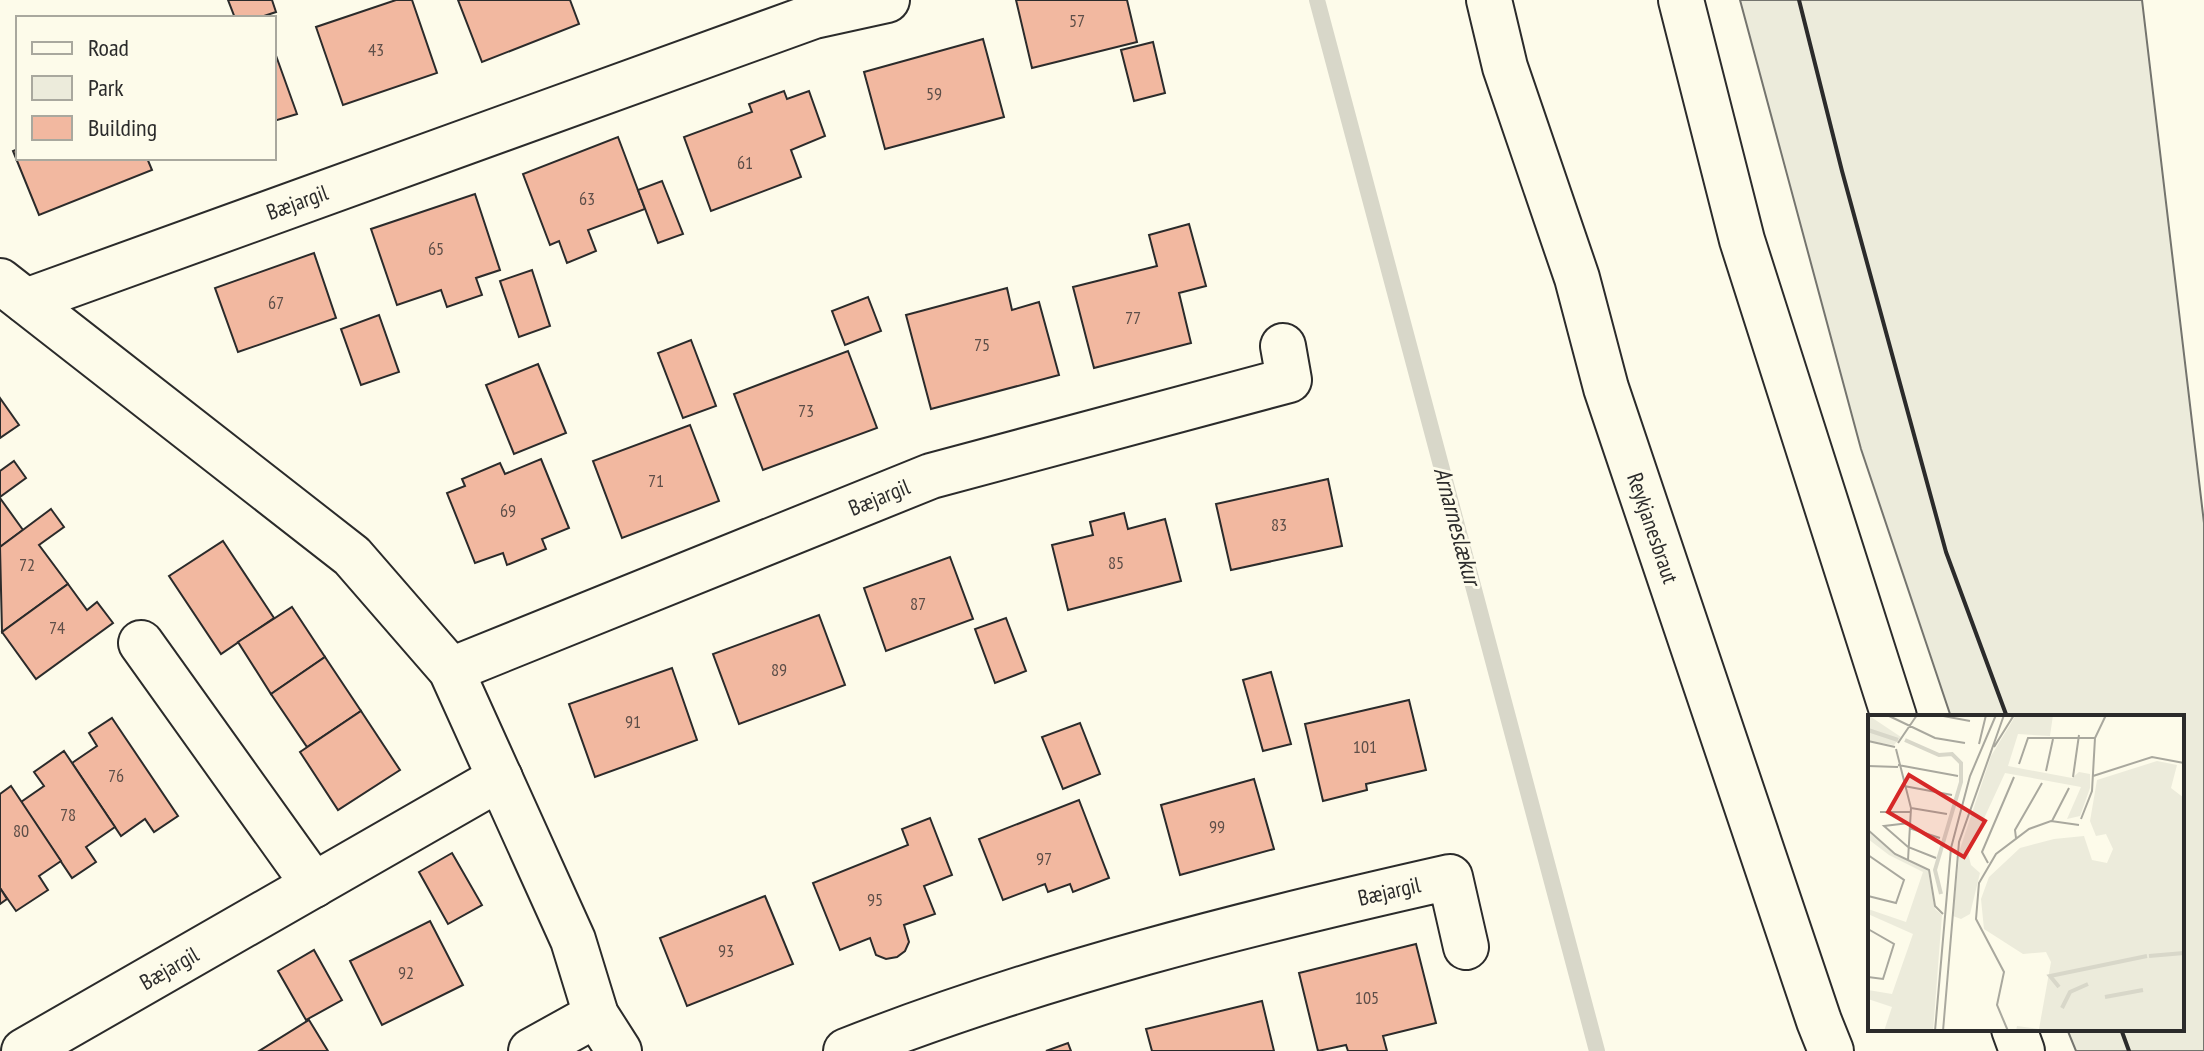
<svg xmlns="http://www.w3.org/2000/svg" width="2204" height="1051" font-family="'PT Sans Narrow',sans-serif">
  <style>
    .green { fill: #ecebdb; stroke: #74746e; stroke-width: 2 }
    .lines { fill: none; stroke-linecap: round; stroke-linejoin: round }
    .stream { stroke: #d8d7c9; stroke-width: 16 }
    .building { fill: #f2b8a0; stroke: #2b2b2b; stroke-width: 2 }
    .minor-casing { stroke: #2b2b2b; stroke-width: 48 }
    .highway-casing { stroke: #2b2b2b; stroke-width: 48 }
    .minor { stroke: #fdfbea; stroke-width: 44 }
    .highway { stroke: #fdfbea; stroke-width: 44 }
    .wall { stroke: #2b2b2b; stroke-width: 4 }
    .labels { text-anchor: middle; stroke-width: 6; stroke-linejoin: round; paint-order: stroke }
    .number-label { font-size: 18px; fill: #5d4e48 }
    .street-label { font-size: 22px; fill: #2b2b2b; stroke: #fdfbea }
    .water-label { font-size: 24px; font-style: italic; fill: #2b2b2b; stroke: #fdfbea }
    .inset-river { fill: none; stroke: #d8d7c9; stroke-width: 4 }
    .inset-road { fill: none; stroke: #a9a89e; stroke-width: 2 }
    .view { fill: #d62828; fill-opacity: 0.15; stroke: #d62828; stroke-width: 4 }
    .inset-edge { fill: none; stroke: #2b2b2b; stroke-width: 4 }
  </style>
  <rect width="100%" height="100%" fill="#fdfbea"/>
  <polygon class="green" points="1740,0 2142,0 2204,523 2204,1051 2076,1051 2067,1029 2182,1029 2182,717 1951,717 1861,449"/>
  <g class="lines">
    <polyline class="stream" points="1317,0 1597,1051"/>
  </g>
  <g class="building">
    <polygon points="228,0 272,0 276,12 258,18 235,18"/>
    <polygon points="396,0 412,0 437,73 343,105 316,27"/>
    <polygon points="458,0 570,0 579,24 482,62"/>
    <polygon points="1016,0 1127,0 1137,42 1032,68"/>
    <polygon points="983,39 1004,117 885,149 864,72"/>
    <polygon points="1153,42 1165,93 1134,101 1121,50"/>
    <polygon points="274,50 297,114 274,121"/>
    <polygon points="784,91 787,99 809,91 825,136 791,150 801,177 711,211 684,137 752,112 749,104"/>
    <polygon points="618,137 645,209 588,230 596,251 567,263 559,241 550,245 523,174"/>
    <polygon points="18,149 18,158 147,158 152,170 39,215 13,151"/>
    <polygon points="662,181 683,234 658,243 638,190"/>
    <polygon points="475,194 500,270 476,278 482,295 447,307 441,290 397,305 371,229"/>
    <polygon points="1189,224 1206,286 1179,293 1191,343 1094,368 1073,287 1157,266 1149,235"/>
    <polygon points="314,253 336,318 238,352 215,288"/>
    <polygon points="532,270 550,326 519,337 500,281"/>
    <polygon points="1007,288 1012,310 1039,302 1059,375 931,409 906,315"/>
    <polygon points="868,297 881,331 845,345 832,311"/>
    <polygon points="379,315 399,372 361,385 341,329"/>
    <polygon points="691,340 716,406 683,418 658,353"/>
    <polygon points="848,351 877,428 763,470 734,394"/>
    <polygon points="538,364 566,433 514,454 486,385"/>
    <polygon points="0,398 19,425 0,438"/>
    <polygon points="690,425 719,501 622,538 593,461"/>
    <polygon points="541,459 569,528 542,539 546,549 507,565 503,553 475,563 447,493 465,486 462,479 500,463 505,474"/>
    <polygon points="14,461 26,478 0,497 0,471"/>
    <polygon points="1328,479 1342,546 1231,570 1216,504"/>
    <polygon points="0,498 23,530 0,547"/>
    <polygon points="51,509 64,527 39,545 68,584 2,632 0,547"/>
    <polygon points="1124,513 1128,529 1165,519 1181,581 1068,610 1052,545 1093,535 1090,522"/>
    <polygon points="223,541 274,618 221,654 169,576"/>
    <polygon points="950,557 973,619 886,651 864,588"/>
    <polygon points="68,584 87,610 97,602 113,623 36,679 2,632"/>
    <polygon points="292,607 325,657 271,694 238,642"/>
    <polygon points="819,615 845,685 739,724 713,654"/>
    <polygon points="1006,618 1026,671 995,683 975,629"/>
    <polygon points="325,657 361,711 307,747 271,694"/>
    <polygon points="672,668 697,740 595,777 569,704"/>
    <polygon points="1271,672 1291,744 1263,751 1243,680"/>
    <polygon points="1409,700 1426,770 1366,784 1367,790 1323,801 1305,724"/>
    <polygon points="361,711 400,770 338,810 300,752"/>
    <polygon points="112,718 178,816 154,832 145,819 121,836 72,763 97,746 89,733"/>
    <polygon points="1080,723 1100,774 1063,789 1042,737"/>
    <polygon points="64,751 115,827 86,847 96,862 72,878 21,802 44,786 34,772"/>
    <polygon points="1254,779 1274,849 1180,875 1161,805"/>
    <polygon points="11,786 61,861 39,876 48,890 16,911 0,888 0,794"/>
    <polygon points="1079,800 1109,878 1073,892 1070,884 1048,892 1045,884 1003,900 979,839"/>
    <polygon points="930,818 952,875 924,886 935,914 904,925 909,942 905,951 897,957 886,959 876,955 870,938 840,950 813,883 908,845 902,829"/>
    <polygon points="452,853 482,905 448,924 419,872"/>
    <polygon points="0,888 7,899 0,904"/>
    <polygon points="765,896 793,964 687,1006 660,938"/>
    <polygon points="430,921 463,985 382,1025 350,961"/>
    <polygon points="1416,944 1436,1023 1383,1036 1387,1051 1348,1051 1346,1045 1318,1051 1299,973"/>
    <polygon points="314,950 342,1000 306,1020 278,971"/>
    <polygon points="1262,1001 1274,1051 1152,1051 1146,1029"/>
    <polygon points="309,1020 328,1051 259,1051"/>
    <polygon points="1068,1043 1071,1051 1046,1051"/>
  </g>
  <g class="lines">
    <g class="minor-casing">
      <g id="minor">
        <polyline points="0,281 352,556 451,670 573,940 596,1015 619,1051"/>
        <polyline points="26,301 814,16 887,0"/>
        <polyline points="141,643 314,885"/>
        <polyline points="451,670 931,476 1289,380 1283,346"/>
        <polyline points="24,1051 500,778"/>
        <polyline points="531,1051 596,1015"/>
        <path d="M846,1051C1042,974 1246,923 1450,877L1466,947"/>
      </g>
    </g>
    <g class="highway-casing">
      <g id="highway">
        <polyline points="1489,0 1505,67 1577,278 1606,388 1819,1021 1831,1051"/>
        <polyline points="1681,0 1742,240 1894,717"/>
        <polyline points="2014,1029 2022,1051"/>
      </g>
    </g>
    <use href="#minor" class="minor"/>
    <use href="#highway" class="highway"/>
    <g class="wall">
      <polyline points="1799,0 1842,171 1946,552 2007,717"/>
      <polyline points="2121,1029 2129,1051"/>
    </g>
  </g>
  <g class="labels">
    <g class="number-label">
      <text x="1077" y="27">57</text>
      <text x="376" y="56">43</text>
      <text x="934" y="100">59</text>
      <text x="745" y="169">61</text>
      <text x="587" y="205">63</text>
      <text x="436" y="255">65</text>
      <text x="276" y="309">67</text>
      <text x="1133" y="324">77</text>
      <text x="982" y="351">75</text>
      <text x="806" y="417">73</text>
      <text x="656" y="487">71</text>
      <text x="508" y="517">69</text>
      <text x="1279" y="531">83</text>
      <text x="1116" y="569">85</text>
      <text x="27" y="571">72</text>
      <text x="918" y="610">87</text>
      <text x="57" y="634">74</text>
      <text x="779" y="676">89</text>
      <text x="633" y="728">91</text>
      <text x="1365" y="753">101</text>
      <text x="116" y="782">76</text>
      <text x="68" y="821">78</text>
      <text x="1217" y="833">99</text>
      <text x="21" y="837">80</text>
      <text x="1044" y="865">97</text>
      <text x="875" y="906">95</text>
      <text x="726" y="957">93</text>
      <text x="406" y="979">92</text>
      <text x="1367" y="1004">105</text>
    </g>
    <g class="street-label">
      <text transform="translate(297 202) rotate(-20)" y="8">Bæjargil</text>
      <text transform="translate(879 497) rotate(-22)" y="8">Bæjargil</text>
      <text transform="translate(1653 528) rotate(71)" y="8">Reykjanesbraut</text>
      <text transform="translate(1389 891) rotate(-13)" y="8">Bæjargil</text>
      <text transform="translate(169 968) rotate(-30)" y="8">Bæjargil</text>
    </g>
    <g class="water-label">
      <text transform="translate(1457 526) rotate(75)" y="8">Arnarneslækur</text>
    </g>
  </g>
  <g transform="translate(1868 715)">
    <rect width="316" height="316" fill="#fdfbea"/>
    <path d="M0,0L33,22L26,30L0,26ZM148,0H185L182,21L150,19L140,51L204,63L211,57L222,59V73L212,101L199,104L213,72L137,58L100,138L103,150L112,158L102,199L93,204L85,201L92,134L123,41ZM289,46L309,50L303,73L316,83V316H148L149,311L171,314L183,247L178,237L155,239L116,214L113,184L121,162L152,133L186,124L216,121L224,145L239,148L245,134L238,119L228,121L222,106L229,65ZM0,117L24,137L60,156L67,194L74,200L65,316H16L24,292L0,284V275L24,279L45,219L0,199V194L38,207L55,157L21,140L0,124Z" fill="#ecebdb"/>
    <path class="inset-river" d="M0,15L30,25M37,25L71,40L84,39L93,48V67L67,155L73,179M281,241L316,238M191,272L182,261L279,241M237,282L275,275M194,293L202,277L220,269"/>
    <path class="inset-road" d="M19,0L67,23L97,28M70,0L102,6M0,26L27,32M30,28L49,0M111,29L118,0M126,32L146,0M28,34L43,93L40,145M151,49L160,23H227M30,50L90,61M0,51L30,52M178,56L185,24M225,61L284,42L316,48M205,62L211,20M36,71L84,80M0,72V112M43,93L79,99M12,97H42M213,104L224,76L227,23L238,0M184,106L201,73M41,108L16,111L40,132L68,143M41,113L72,123M0,115L27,139L61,155L67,191L75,199M148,123L147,115L174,68M0,140L36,165L28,188L0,181M120,148L114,137L146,62M0,214L26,229L15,264L0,262M67,316L83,133L102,61L128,0M75,316L91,127L136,0M140,316L129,290L136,257L108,204L111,168L128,139L161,114L183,106L211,110"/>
    <path class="view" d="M41,60L117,106L96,142L20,97Z"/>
    <rect width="316" height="316" class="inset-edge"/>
  </g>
  <rect x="16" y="16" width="260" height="144" fill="#fdfbea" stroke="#a9a89e" stroke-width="2"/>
  <rect x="32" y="42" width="40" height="12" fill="#fdfbea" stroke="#a9a89e" stroke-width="2"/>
  <text x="88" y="56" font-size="24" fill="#2b2b2b">Road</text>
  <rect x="32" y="76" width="40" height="24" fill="#ecebdb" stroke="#a9a89e" stroke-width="2"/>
  <text x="88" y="96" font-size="24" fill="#2b2b2b">Park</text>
  <rect x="32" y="116" width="40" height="24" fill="#f2b8a0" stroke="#a9a89e" stroke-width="2"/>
  <text x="88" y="136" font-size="24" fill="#2b2b2b">Building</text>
</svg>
